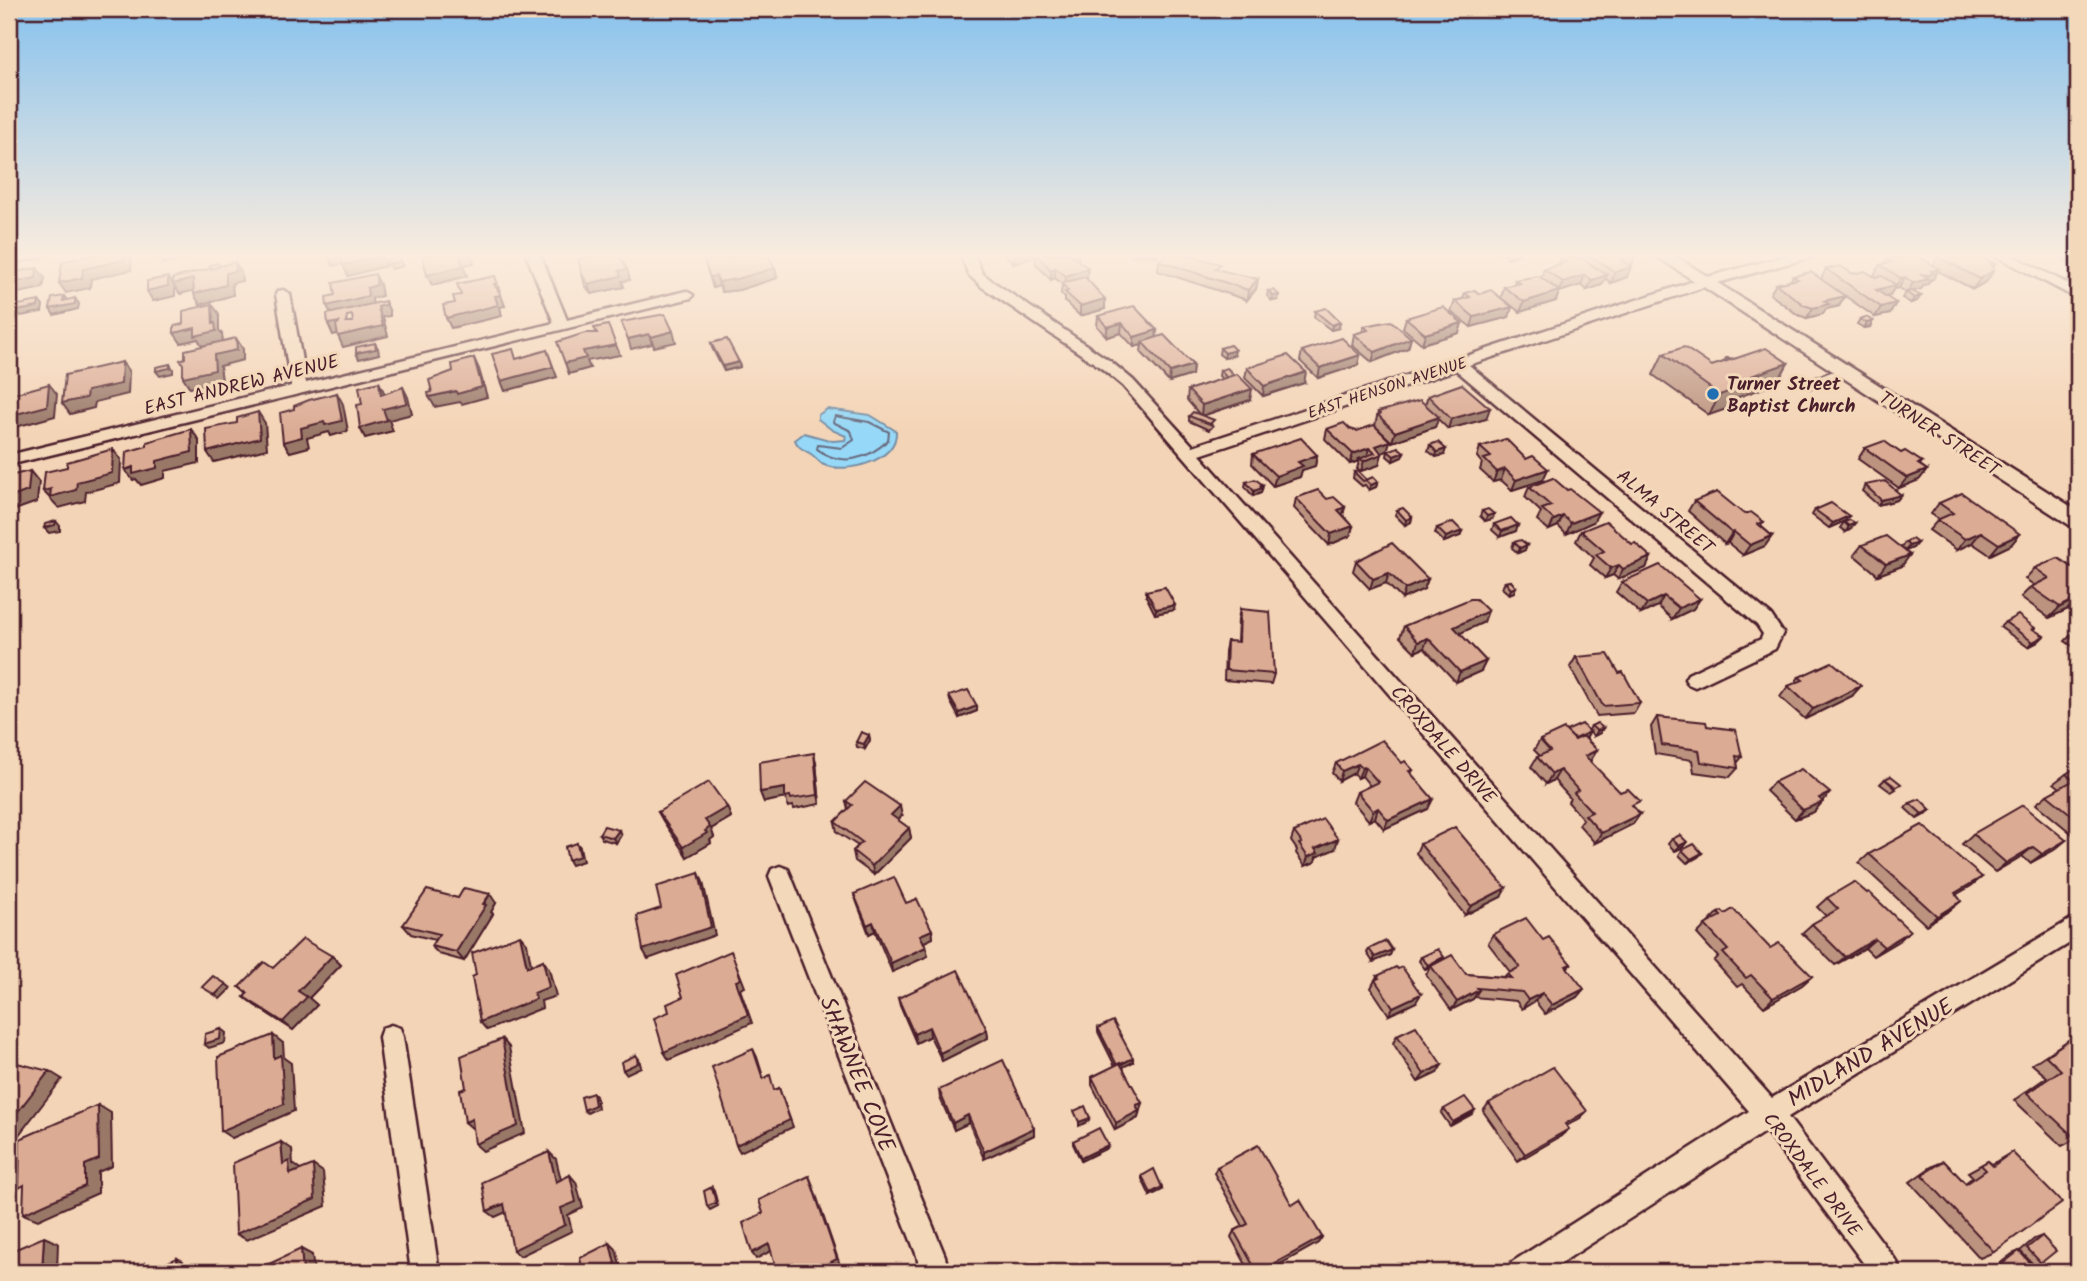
<svg xmlns="http://www.w3.org/2000/svg" width="2087" height="1281" font-family="Kalam,sans-serif">
  <style>
    .water { fill: #95d8f7; stroke: #778ea5; stroke-width: 2 }
    .lines { fill: none; stroke-linecap: round; stroke-linejoin: round }
    .shore { stroke: #68697d; stroke-width: 2 }
    .service-casing { stroke: #4a1f2b; stroke-width: 12 }
    .minor-casing { stroke: #4a1f2b; stroke-width: 5 }
    .tertiary-casing { stroke: #4a1f2b; stroke-width: 5 }
    .service { stroke: #f3d8ba; stroke-width: 8 }
    .minor { fill: #f3d8ba; fill-rule: evenodd }
    .tertiary { fill: #f3d8ba; fill-rule: evenodd }
    .wall { fill: #bc937f; stroke: #4a1f2b; stroke-width: 2 }
    .shaded-wall { fill: #997868; stroke: #4a1f2b; stroke-width: 2 }
    .building { fill: #dbab94; stroke: #4a1f2b; stroke-width: 2; fill-rule: evenodd }
    .poi-dot { fill: #1f6fb2; stroke: #f3d8ba; stroke-width: 2.5 }
    .labels { text-anchor: middle; stroke-width: 6; stroke-linejoin: round; paint-order: stroke }
    .far-street-label { font-size: 16px; fill: #4a1f2b; stroke: #f3d8ba }
    .poi-label { font-size: 19px; font-weight: bold; fill: #4a1f2b; stroke: #f3d8ba; text-anchor: start }
    .street-label { font-size: 19px; fill: #4a1f2b; stroke: #f3d8ba }
    .near-street-label { font-size: 23px; fill: #4a1f2b; stroke: #f3d8ba }
  </style>
  <rect width="100%" height="100%" fill="#f4d4b6"/>
  <filter id="ink" filterUnits="userSpaceOnUse"><feTurbulence type="fractalNoise" baseFrequency=".0143" numOctaves="2"/><feDisplacementMap in="SourceGraphic" scale="14" xChannelSelector="R" yChannelSelector="G"/><feConvolveMatrix kernelMatrix="1 2 1 2 8 2 1 2 1" color-interpolation-filters="sRGB"/></filter>
  <g filter="url(#ink)">
    <path class="water" d="M827,409L870,415L896,431C898,461 847,474 824,465C819,463 816,457 811,454C803,449 799,449 795,440L804,433L833,441L845,440L846,436L832,430L818,419V415Z"/>
    <g class="lines">
      <path class="shore" d="M835,416L869,422L889,432L888,440C868,460 841,467 817,449L818,445L842,448L854,440L851,431L833,422Z"/>
      <g class="service-casing">
        <polyline id="service" points="1811,384 1845,371"/>
      </g>
      <g class="minor-casing">
        <g id="minor">
          <polygon points="16,254 43,254 41,257 9,263 9,255"/>
          <polygon points="526,254 540,254 567,320 686,291 693,295 691,298 9,465 9,455 291,386 276,294 278,291 283,290 290,294 306,383 554,323"/>
          <polygon points="960,254 974,254 982,273 992,281 1110,361 1133,380 1193,446 1700,279 1793,254 1814,254 1812,257 1710,285 1469,365 1771,615 1783,633 1775,649 1702,684 1695,687 1688,684 1685,679 1688,674 1761,639 1763,634 1757,625 1456,370 1200,455 1772,1098 2078,915 2078,938 1788,1117 1897,1262 1901,1272 1870,1272 1766,1131 1547,1272 1508,1272 1512,1262 1749,1111 1123,386 1100,367 982,287 969,275"/>
          <polygon points="1992,254 2009,254 2078,289 2078,299"/>
          <polygon points="780,866 788,869 791,876 945,1256 948,1272 920,1272 917,1256 769,876 772,869"/>
          <polygon points="391,1025 400,1028 403,1037 439,1272 411,1272 379,1037 382,1028"/>
        </g>
      </g>
      <g class="tertiary-casing">
        <polygon id="tertiary" points="1653,254 1672,254 2078,511 2078,528 2071,526"/>
      </g>
      <use href="#service" class="service"/>
      <use href="#minor" class="minor"/>
      <use href="#tertiary" class="tertiary"/>
    </g>
    <g class="wall">
      <polygon points="585,254 619,254 630,280 622,281 624,287 591,294 585,285 582,274 586,257"/>
      <polygon points="1004,254 1078,254 1078,261 1087,278 1086,278 1105,309 1080,316 1065,302 1065,298 1061,294 1062,284 1055,278 1051,280 1036,264 1036,256 1014,264"/>
      <polygon points="1133,254 1158,254 1158,256 1132,255"/>
      <polygon points="1501,254 1520,254 1508,258"/>
      <polygon points="1579,254 1634,254 1632,265 1629,266 1627,277 1611,283 1605,278 1602,285 1587,290 1581,285 1559,292 1556,301 1520,312 1501,298 1504,287 1514,284 1515,280 1541,278 1544,269 1559,264 1561,258 1577,259"/>
      <polygon points="1902,254 1933,265 1938,257 1940,257 1937,255 1937,254 1975,254 1995,264 1987,281 1973,289 1938,271 1933,279 1930,280 1928,284 1924,285 1921,289 1913,291 1917,301 1911,303 1902,298 1906,292 1899,288 1894,288 1890,295 1886,296 1890,314 1875,317 1845,296 1839,306 1826,309 1823,314 1807,318 1798,315 1770,294 1776,284 1790,281 1793,276 1821,279 1826,269 1877,277 1874,275 1880,265 1884,264 1887,259 1900,258"/>
      <polygon points="2048,254 2078,254 2078,267 2077,268 2058,255 2054,257"/>
      <polygon points="759,255 775,268 777,278 739,290 722,292 719,286 713,288 703,257 728,258"/>
      <polygon points="1159,261 1258,279 1256,289 1247,300 1158,271"/>
      <polygon points="1268,291 1278,300 1272,301 1267,296"/>
      <polygon points="1465,293 1479,294 1512,307 1509,317 1471,327 1451,312 1455,301 1463,299"/>
      <polygon points="1315,311 1339,328 1331,330 1314,317"/>
      <polygon points="1098,316 1157,330 1156,337 1193,365 1192,375 1169,382 1141,352 1142,345 1134,347 1121,333 1107,337 1097,326"/>
      <polygon points="1866,317 1870,327 1864,328 1857,324 1860,319"/>
      <polygon points="1406,318 1462,323 1459,333 1422,344 1403,328"/>
      <polygon points="1364,326 1411,338 1408,348 1372,362 1352,345 1354,334 1362,332"/>
      <polygon points="711,343 739,362 740,367 724,371 712,348"/>
      <polygon points="1220,348 1234,355 1224,358 1219,354"/>
      <polygon points="1302,351 1360,355 1358,365 1318,378 1300,361"/>
      <polygon points="1663,354 1712,366 1724,362 1726,358 1788,363 1777,383 1738,397 1732,407 1709,415 1653,375"/>
      <polygon points="1247,368 1304,383 1263,396 1245,378"/>
      <polygon points="1220,370 1250,400 1202,416 1213,426 1209,430 1189,421 1189,416 1200,415 1187,400 1188,390 1222,379 1219,376"/>
      <polygon points="1428,396 1486,419 1448,429 1438,419 1435,427 1392,442 1375,426 1378,412 1425,405"/>
      <polygon points="1327,429 1350,429 1387,451 1381,453 1379,465 1361,471 1357,469 1359,461 1350,464 1325,439"/>
      <polygon points="1430,445 1444,455 1436,457 1428,451"/>
      <polygon points="1480,447 1543,480 1512,490 1501,480 1493,482 1480,470 1482,463 1477,457"/>
      <polygon points="1865,448 1901,453 1922,462 1920,465 1927,470 1919,480 1899,488 1858,459"/>
      <polygon points="1388,451 1404,452 1402,457 1393,461 1387,456"/>
      <polygon points="1253,454 1317,455 1315,466 1302,470 1300,477 1273,486 1252,464"/>
      <polygon points="1354,472 1367,480 1378,482 1376,487 1369,490 1365,485 1362,486 1353,478"/>
      <polygon points="1246,482 1263,485 1261,493 1253,496 1245,487"/>
      <polygon points="1865,485 1901,495 1897,500 1878,505 1862,491"/>
      <polygon points="1529,487 1593,522 1566,534 1558,526 1549,530 1537,520 1541,512 1525,497"/>
      <polygon points="1296,498 1327,499 1345,507 1343,515 1353,526 1350,536 1329,545 1294,508"/>
      <polygon points="1694,501 1744,514 1764,522 1761,526 1772,536 1765,546 1743,555 1728,543 1725,544 1688,511"/>
      <polygon points="1939,503 2011,545 1990,555 1972,543 1957,550 1929,530 1939,519 1931,514"/>
      <polygon points="1397,510 1412,517 1411,522 1405,525 1395,515"/>
      <polygon points="1815,510 1849,516 1845,521 1829,528 1812,515"/>
      <polygon points="1482,511 1492,519 1485,521 1480,516"/>
      <polygon points="1844,522 1851,529 1846,532 1840,528"/>
      <polygon points="1494,524 1518,525 1516,531 1500,537 1492,530"/>
      <polygon points="1437,528 1462,531 1460,536 1444,542 1435,533"/>
      <polygon points="1581,531 1632,544 1651,557 1646,568 1618,579 1613,575 1605,578 1590,565 1594,558 1576,541"/>
      <polygon points="1514,542 1527,545 1525,550 1518,553 1512,548"/>
      <polygon points="1905,542 1917,543 1913,548 1905,551 1901,548"/>
      <polygon points="1862,545 1902,566 1878,575 1854,555"/>
      <polygon points="1356,561 1428,579 1424,589 1402,599 1386,583 1370,589 1353,571"/>
      <polygon points="2035,568 2078,571 2078,616 2068,609 2049,618 2021,597 2031,587 2034,585 2025,579"/>
      <polygon points="1511,581 1514,592 1509,594 1502,588 1505,582"/>
      <polygon points="1622,582 1700,599 1693,609 1672,619 1658,606 1641,614 1616,592"/>
      <polygon points="1146,591 1174,610 1155,614 1146,596"/>
      <polygon points="1240,609 1274,674 1271,684 1224,680 1225,651 1227,641 1237,642 1238,619"/>
      <polygon points="1484,622 1459,633 1486,661 1481,671 1456,682 1424,648 1415,652 1400,637 1404,626"/>
      <polygon points="2005,622 2035,628 2034,629 2038,642 2028,647 2000,627"/>
      <polygon points="2078,634 2078,650 2065,641 2070,636"/>
      <polygon points="1576,657 1619,673 1640,703 1634,713 1597,716 1570,667"/>
      <polygon points="1799,677 1852,696 1805,719 1780,697 1788,686 1794,684"/>
      <polygon points="949,696 977,706 977,711 959,718 950,701"/>
      <polygon points="1657,717 1707,726 1742,757 1737,763 1738,768 1730,777 1694,772 1692,760 1655,754 1651,727"/>
      <polygon points="1591,726 1603,728 1600,733 1594,736 1589,732 1587,737 1585,737 1597,750 1591,760 1589,761 1640,814 1633,824 1595,843 1579,825 1583,819 1568,802 1570,798 1554,780 1546,784 1531,767 1537,757 1540,756 1534,750 1540,740 1566,731 1589,730"/>
      <polygon points="869,735 870,740 865,749 857,747 856,742"/>
      <polygon points="816,763 820,804 794,809 793,806 788,807 786,798 764,802 760,792"/>
      <polygon points="1336,763 1402,763 1413,770 1411,774 1428,809 1384,829 1375,818 1369,821 1353,802 1357,792 1370,786 1362,776 1358,778 1354,773 1339,781 1332,773"/>
      <polygon points="2078,767 2078,836 2076,837 2036,804 2047,795 2060,788 2054,783 2066,774"/>
      <polygon points="1885,779 1896,789 1891,792 1880,784"/>
      <polygon points="1774,782 1822,802 1814,812 1795,819 1766,791"/>
      <polygon points="846,801 902,816 897,820 909,828 911,838 874,875 855,861 853,851 858,846 837,832 835,822 848,809"/>
      <polygon points="1910,803 1926,814 1917,819 1905,808"/>
      <polygon points="727,807 731,817 711,829 714,837 710,840 711,843 687,857 663,821 658,812"/>
      <polygon points="1294,832 1335,849 1316,857 1315,862 1305,866 1296,853 1297,850 1291,841"/>
      <polygon points="599,834 621,835 616,843 602,839"/>
      <polygon points="1973,834 2066,840 2054,850 2030,863 2022,856 1995,872 1962,844"/>
      <polygon points="1672,839 1683,847 1675,851 1668,844"/>
      <polygon points="1420,844 1501,897 1465,915 1416,853"/>
      <polygon points="1682,850 1702,853 1698,857 1687,863 1679,855"/>
      <polygon points="1869,854 1982,877 1971,886 1956,894 1961,901 1950,910 1926,925 1859,863"/>
      <polygon points="1867,893 1900,940 1873,956 1865,948 1835,965 1802,933 1812,924 1826,916 1817,907 1827,898"/>
      <polygon points="854,894 906,903 932,930 933,938 924,942 928,956 892,972 875,931 869,934 857,903"/>
      <polygon points="458,898 496,903 491,912 493,914 464,961 439,954 431,946 435,940 411,934 403,925"/>
      <polygon points="1718,913 1770,948 1812,976 1802,985 1764,1007 1742,984 1737,987 1714,961 1718,957 1697,934"/>
      <polygon points="1493,934 1543,940 1571,964 1567,968 1577,997 1545,1014 1535,1001 1522,1009 1516,1001 1474,997 1473,999 1451,1010 1426,975 1430,967 1425,969 1419,961 1421,957 1441,961 1466,974 1504,977 1507,974 1510,972 1488,943"/>
      <polygon points="1369,949 1392,950 1390,955 1373,962 1367,953"/>
      <polygon points="332,956 341,965 309,998 317,1005 293,1030 254,1005 244,997 247,994 239,987 273,968"/>
      <polygon points="1377,976 1416,1002 1389,1015 1371,988"/>
      <polygon points="898,998 987,1030 988,1038 942,1061 930,1036 916,1043 900,1006"/>
      <polygon points="1098,1028 1133,1062 1123,1067 1140,1110 1138,1118 1115,1130 1092,1085 1092,1077 1115,1066 1098,1032"/>
      <polygon points="1397,1035 1437,1073 1418,1082 1393,1043"/>
      <polygon points="2070,1039 2076,1139 2062,1146 2014,1100 2047,1077 2032,1064"/>
      <polygon points="939,1090 1034,1128 1034,1135 984,1159 969,1123 954,1130 940,1098"/>
      <polygon points="1489,1103 1587,1111 1580,1118 1566,1126 1561,1136 1518,1161 1483,1111"/>
      <polygon points="1444,1109 1475,1110 1472,1114 1450,1126 1441,1113"/>
      <polygon points="1073,1141 1107,1148 1081,1161 1073,1144"/>
      <polygon points="2012,1152 1994,1252 1980,1258 1910,1182 1931,1167 1944,1161 1965,1183 1973,1177 1968,1172 1988,1161 1992,1164"/>
      <polygon points="1217,1167 1292,1205 1322,1237 1318,1243 1266,1272 1250,1272 1231,1237 1234,1231 1243,1226 1214,1173"/>
      <polygon points="1142,1176 1162,1190 1150,1196 1142,1179"/>
      <polygon points="2042,1236 2041,1263 2034,1265 2020,1251 2034,1239"/>
      <polygon points="2019,1251 2030,1272 1991,1272 1990,1271 2012,1254"/>
    </g>
    <g class="shaded-wall">
      <polygon points="125,254 130,254 132,257 131,270 91,279 90,288 66,293 59,283 83,269"/>
      <polygon points="156,254 209,254 163,264"/>
      <polygon points="339,254 344,264 333,266 328,256"/>
      <polygon points="467,254 471,254 474,263 465,265 464,268 467,276 432,285 427,275 460,258 461,255"/>
      <polygon points="585,254 605,254 587,258"/>
      <polygon points="1014,254 1045,254 1036,254 1036,256 1014,264"/>
      <polygon points="1076,254 1078,254 1078,263 1071,255"/>
      <polygon points="1510,254 1520,254 1508,258"/>
      <polygon points="1636,255 1632,265 1616,270 1620,260"/>
      <polygon points="382,256 386,266 348,276 343,265"/>
      <polygon points="400,261 403,266 391,269 388,264"/>
      <polygon points="235,262 241,272 242,281 232,283 233,295 200,305 194,294 226,273"/>
      <polygon points="1631,267 1627,277 1611,283 1615,272"/>
      <polygon points="37,268 45,278 43,288 9,295 9,284"/>
      <polygon points="775,268 777,278 739,290 722,292 719,282"/>
      <polygon points="1055,268 1055,278 1051,280 1051,270"/>
      <polygon points="1088,268 1087,278 1065,286 1066,276"/>
      <polygon points="627,269 630,280 622,281 624,287 591,294 588,284 619,271"/>
      <polygon points="1939,269 1933,279 1930,280 1928,284 1924,285 1921,289 1907,293 1913,283 1926,280 1931,271"/>
      <polygon points="1994,270 1987,281 1973,289 1980,279"/>
      <polygon points="375,274 380,284 382,296 372,298 373,307 333,317 327,306 367,288"/>
      <polygon points="1585,275 1581,285 1559,292 1556,301 1520,312 1524,302 1559,291 1563,282"/>
      <polygon points="1607,275 1602,285 1587,290 1592,280"/>
      <polygon points="495,276 501,294 498,294 494,284"/>
      <polygon points="716,276 719,286 713,288 710,277"/>
      <polygon points="168,277 175,287 175,296 153,301 147,291"/>
      <polygon points="1905,277 1899,288 1894,289 1901,278"/>
      <polygon points="193,279 199,289 180,294 173,284"/>
      <polygon points="1258,279 1256,289 1247,300 1248,290"/>
      <polygon points="1896,285 1890,295 1870,300 1876,290"/>
      <polygon points="501,295 505,306 500,307 502,316 451,328 446,318 495,296"/>
      <polygon points="1279,295 1278,300 1272,301 1273,296"/>
      <polygon points="64,296 68,301 75,298 79,304 78,309 54,315 50,309 63,301"/>
      <polygon points="1845,296 1839,306 1826,309 1823,314 1807,318 1813,308 1824,301"/>
      <polygon points="1921,296 1917,301 1911,303 1914,298"/>
      <polygon points="1105,299 1105,309 1080,316 1080,306"/>
      <polygon points="39,301 43,306 42,312 21,316 17,311"/>
      <polygon points="385,301 390,312 390,316 383,317 388,336 343,347 338,336"/>
      <polygon points="1896,303 1890,314 1875,317 1881,307"/>
      <polygon points="212,304 219,314 219,330 222,334 223,342 202,346 198,339 181,343 174,333 213,324"/>
      <polygon points="1512,307 1509,317 1471,327 1474,317"/>
      <polygon points="1873,321 1870,327 1864,328 1867,323"/>
      <polygon points="340,322 345,332 333,335 328,324"/>
      <polygon points="1340,322 1339,328 1331,330 1332,325"/>
      <polygon points="1122,323 1121,333 1107,337 1107,327"/>
      <polygon points="1462,323 1459,333 1422,344 1425,334"/>
      <polygon points="1157,330 1156,341 1142,342 1142,345 1134,347 1134,337"/>
      <polygon points="673,331 676,342 654,347 651,337"/>
      <polygon points="649,334 652,344 631,349 628,339"/>
      <polygon points="236,338 243,349 243,360 220,366 222,380 190,388 183,377"/>
      <polygon points="1411,338 1408,348 1372,362 1375,352"/>
      <polygon points="375,343 378,348 379,354 359,359 356,353"/>
      <polygon points="616,345 620,355 587,361 590,368 569,374 565,363 583,351"/>
      <polygon points="547,350 557,377 505,391 501,381"/>
      <polygon points="1235,350 1234,355 1224,358 1225,353"/>
      <polygon points="1360,355 1358,365 1318,378 1320,368"/>
      <polygon points="474,358 479,369 487,397 462,404 460,402 435,407 429,397 456,391"/>
      <polygon points="122,362 129,372 128,394 95,402 94,408 70,414 62,403 87,391"/>
      <polygon points="739,362 740,367 724,371 723,366"/>
      <polygon points="1788,363 1777,383 1738,397 1732,407 1709,415 1720,395 1737,381"/>
      <polygon points="170,364 173,369 173,373 160,376 156,371"/>
      <polygon points="1193,365 1192,375 1169,382 1170,372"/>
      <polygon points="1306,372 1304,383 1263,396 1264,386"/>
      <polygon points="379,382 384,392 387,406 381,395"/>
      <polygon points="49,384 57,394 55,416 9,429 9,416"/>
      <polygon points="403,387 408,397 412,414 389,420 393,431 365,438 360,428 383,409"/>
      <polygon points="1252,389 1250,400 1201,416 1202,405"/>
      <polygon points="337,393 343,404 348,431 331,436 329,432 307,438 309,447 290,452 283,442 301,428"/>
      <polygon points="1490,408 1486,419 1448,429 1451,419"/>
      <polygon points="258,412 265,423 267,449 214,462 207,452"/>
      <polygon points="1439,417 1435,427 1392,442 1395,432"/>
      <polygon points="191,429 199,440 199,463 165,471 165,478 141,485 136,479 133,480 125,470 157,461"/>
      <polygon points="1390,441 1387,451 1374,456 1376,446"/>
      <polygon points="1369,448 1367,458 1359,459 1359,461 1350,464 1353,454"/>
      <polygon points="113,449 121,460 120,483 86,492 85,501 59,508 43,491 77,482"/>
      <polygon points="1446,449 1444,455 1436,457 1437,452"/>
      <polygon points="1404,452 1402,457 1393,461 1394,456"/>
      <polygon points="1382,454 1379,465 1361,471 1364,461"/>
      <polygon points="1317,455 1315,466 1302,470 1300,477 1273,486 1276,476 1298,462"/>
      <polygon points="1505,469 1501,480 1493,482 1497,472"/>
      <polygon points="1548,469 1543,480 1512,490 1516,480"/>
      <polygon points="1927,470 1919,480 1899,488 1907,478"/>
      <polygon points="30,471 39,482 37,502 9,512 9,498"/>
      <polygon points="1378,482 1376,487 1369,490 1371,485"/>
      <polygon points="1263,485 1261,493 1253,496 1254,491"/>
      <polygon points="1901,495 1897,500 1878,505 1881,500"/>
      <polygon points="1345,507 1342,518 1338,510"/>
      <polygon points="1599,512 1593,522 1566,534 1571,523"/>
      <polygon points="1494,514 1492,519 1485,521 1487,516"/>
      <polygon points="1563,516 1558,526 1549,530 1554,520"/>
      <polygon points="1849,516 1845,521 1829,528 1833,523"/>
      <polygon points="1412,517 1411,522 1405,525 1406,520"/>
      <polygon points="56,521 60,526 60,531 49,533 44,528"/>
      <polygon points="1855,523 1851,529 1846,532 1849,526"/>
      <polygon points="1518,525 1516,531 1500,537 1502,531"/>
      <polygon points="1353,526 1350,536 1329,545 1331,534"/>
      <polygon points="1462,531 1460,536 1444,542 1446,537"/>
      <polygon points="1734,532 1728,543 1725,544 1732,533"/>
      <polygon points="1981,532 1972,543 1957,550 1965,539"/>
      <polygon points="2020,534 2011,545 1990,555 1999,544"/>
      <polygon points="1772,536 1765,546 1743,555 1750,545"/>
      <polygon points="1917,543 1913,548 1905,551 1909,546"/>
      <polygon points="1527,545 1525,550 1518,553 1520,548"/>
      <polygon points="1910,555 1902,566 1878,575 1886,564"/>
      <polygon points="1651,557 1646,568 1618,579 1623,569"/>
      <polygon points="1619,565 1613,575 1605,578 1611,568"/>
      <polygon points="1389,573 1386,583 1370,589 1373,579"/>
      <polygon points="1428,579 1424,589 1402,599 1405,589"/>
      <polygon points="1516,587 1514,592 1509,594 1511,589"/>
      <polygon points="1664,596 1658,606 1641,614 1647,604"/>
      <polygon points="2078,598 2068,609 2049,618 2060,607"/>
      <polygon points="1700,599 1693,609 1672,619 1679,608"/>
      <polygon points="1175,605 1174,610 1155,614 1156,609"/>
      <polygon points="1488,611 1484,622 1450,638 1454,627"/>
      <polygon points="2044,636 2038,642 2028,647 2033,642"/>
      <polygon points="1428,638 1424,648 1415,652 1418,642"/>
      <polygon points="1486,661 1481,671 1456,682 1460,672"/>
      <polygon points="1861,686 1852,696 1805,719 1813,709"/>
      <polygon points="977,706 977,711 959,718 959,713"/>
      <polygon points="1603,728 1600,733 1594,736 1597,731"/>
      <polygon points="1590,732 1587,737 1571,744 1574,739"/>
      <polygon points="869,735 870,740 865,749 864,744"/>
      <polygon points="1597,750 1591,760 1579,766 1585,756"/>
      <polygon points="814,753 816,763 820,804 818,795"/>
      <polygon points="1358,764 1354,773 1339,781 1342,771"/>
      <polygon points="1365,767 1362,776 1358,778 1362,768"/>
      <polygon points="1560,770 1554,780 1546,784 1552,774"/>
      <polygon points="785,788 786,798 764,802 760,792"/>
      <polygon points="1830,793 1814,812 1795,819 1803,810 1819,798"/>
      <polygon points="1433,799 1428,809 1384,829 1388,820"/>
      <polygon points="900,806 902,816 893,825 891,815"/>
      <polygon points="727,807 731,817 711,829 714,837 710,840 711,843 687,857 683,847 705,831 705,820"/>
      <polygon points="1378,808 1375,818 1369,821 1373,811"/>
      <polygon points="1931,810 1926,814 1917,819 1922,814"/>
      <polygon points="1640,814 1633,824 1595,843 1601,833"/>
      <polygon points="909,828 911,838 874,875 872,866"/>
      <polygon points="619,830 621,835 616,843 613,838"/>
      <polygon points="1338,839 1335,849 1316,857 1315,862 1305,866 1308,857 1315,849"/>
      <polygon points="2066,840 2054,850 2030,863 2042,854"/>
      <polygon points="1687,842 1683,847 1675,851 1679,846"/>
      <polygon points="577,843 580,847 583,861 571,865 568,860"/>
      <polygon points="2033,847 2022,856 1995,872 2006,863"/>
      <polygon points="1702,853 1698,857 1687,863 1691,859"/>
      <polygon points="699,873 703,882 715,935 648,959 643,950"/>
      <polygon points="1982,877 1971,886 1944,902 1955,893"/>
      <polygon points="1506,888 1501,897 1465,915 1471,906"/>
      <polygon points="490,894 496,903 491,912 493,914 464,961 456,952"/>
      <polygon points="1961,901 1950,910 1926,925 1937,916"/>
      <polygon points="873,922 875,931 869,934 867,925"/>
      <polygon points="932,930 933,938 922,943 920,935"/>
      <polygon points="1910,931 1900,940 1873,956 1884,947"/>
      <polygon points="520,935 527,943 533,975 527,967"/>
      <polygon points="1875,939 1865,948 1835,965 1845,957"/>
      <polygon points="926,947 928,956 892,972 891,963"/>
      <polygon points="1392,950 1390,955 1373,962 1375,957"/>
      <polygon points="731,951 745,987 740,989 752,1023 669,1060 664,1052 736,981"/>
      <polygon points="332,956 341,965 309,998 317,1005 293,1030 283,1022 298,991"/>
      <polygon points="1444,957 1441,961 1425,969 1428,965"/>
      <polygon points="543,960 549,969 556,996 541,1001 542,1008 487,1030 480,1022"/>
      <polygon points="1812,976 1802,985 1764,1007 1773,998"/>
      <polygon points="226,984 231,988 220,999 215,995"/>
      <polygon points="1584,989 1577,997 1545,1014 1552,1005"/>
      <polygon points="1479,990 1473,999 1451,1010 1457,1002"/>
      <polygon points="1542,993 1535,1001 1522,1009 1528,1000"/>
      <polygon points="1421,994 1416,1002 1389,1015 1393,1007"/>
      <polygon points="929,1027 930,1036 916,1043 914,1034"/>
      <polygon points="221,1029 226,1033 225,1043 209,1048 204,1044"/>
      <polygon points="987,1030 988,1038 942,1061 940,1053"/>
      <polygon points="273,1035 283,1043 284,1058 291,1063 294,1111 232,1138 221,1131 274,1058"/>
      <polygon points="502,1039 509,1047 525,1133 483,1151 475,1144"/>
      <polygon points="753,1049 757,1057 766,1086 763,1079"/>
      <polygon points="636,1055 639,1059 641,1067 626,1074 623,1070"/>
      <polygon points="1133,1058 1133,1062 1117,1070 1118,1066"/>
      <polygon points="1442,1065 1437,1073 1418,1082 1424,1074"/>
      <polygon points="49,1071 62,1079 18,1136 9,1132 9,1123"/>
      <polygon points="779,1088 793,1127 740,1152 736,1145"/>
      <polygon points="593,1093 596,1096 598,1108 587,1113 584,1110"/>
      <polygon points="1142,1103 1140,1110 1138,1111 1139,1111 1138,1118 1115,1130 1116,1123 1136,1105"/>
      <polygon points="98,1105 111,1113 112,1166 98,1172 98,1193 38,1220 23,1214 85,1165"/>
      <polygon points="1475,1110 1472,1114 1450,1126 1453,1122"/>
      <polygon points="1587,1111 1580,1118 1558,1131 1565,1124"/>
      <polygon points="968,1115 969,1123 954,1130 953,1123"/>
      <polygon points="1090,1118 1089,1121 1079,1126 1079,1122"/>
      <polygon points="472,1119 473,1129 465,1122"/>
      <polygon points="1034,1128 1034,1135 984,1159 984,1152"/>
      <polygon points="1569,1129 1561,1136 1518,1161 1525,1154"/>
      <polygon points="281,1142 292,1149 293,1164 299,1168 300,1181 290,1174 283,1164"/>
      <polygon points="1108,1145 1107,1148 1081,1161 1081,1158"/>
      <polygon points="549,1152 556,1159 563,1188 556,1182"/>
      <polygon points="313,1165 323,1172 326,1206 247,1240 236,1234"/>
      <polygon points="570,1175 576,1182 583,1208 568,1215 572,1231 520,1256 513,1250 561,1208"/>
      <polygon points="809,1176 812,1183 840,1265 826,1272 811,1272"/>
      <polygon points="712,1187 714,1190 718,1206 710,1210 707,1206"/>
      <polygon points="1162,1187 1162,1190 1150,1196 1151,1193"/>
      <polygon points="504,1204 511,1210 495,1217 487,1211"/>
      <polygon points="44,1237 58,1243 57,1272 42,1272"/>
      <polygon points="1322,1237 1318,1243 1266,1272 1259,1272"/>
      <polygon points="610,1243 616,1249 622,1272 617,1272"/>
      <polygon points="769,1244 773,1250 756,1259 752,1253"/>
      <polygon points="301,1249 312,1255 314,1272 303,1272"/>
      <polygon points="177,1258 183,1261 184,1272 178,1272"/>
      <polygon points="145,1263 152,1266 152,1272 145,1272"/>
    </g>
    <g class="building">
      <polygon points="96,254 125,254 124,260 83,269 82,278 59,283 62,262"/>
      <polygon points="339,254 381,254 382,256 343,265 342,256"/>
      <polygon points="428,254 467,254 461,255 460,258 463,266 427,275 422,255"/>
      <polygon points="601,254 619,254 627,269 619,271 621,276 588,284 582,274 578,259"/>
      <polygon points="718,254 726,254 728,258 746,254 758,254 759,255 767,254 775,268 737,279 719,282 716,276 710,277 703,257"/>
      <polygon points="1036,254 1076,254 1071,255 1088,268 1066,276 1055,268 1051,270"/>
      <polygon points="1166,254 1185,254 1220,264 1215,269 1258,279 1248,290 1159,261"/>
      <polygon points="1588,254 1634,254 1636,255 1620,260 1631,267 1615,272"/>
      <polygon points="1902,254 1915,254 1939,269 1931,271 1934,273 1929,275 1920,274 1928,279 1913,283 1905,277 1901,278 1880,265 1893,262 1887,259 1906,257"/>
      <polygon points="1947,254 1975,254 1995,264 1991,265 1994,270 1980,279 1938,257"/>
      <polygon points="399,256 400,261 388,264 387,259"/>
      <polygon points="1570,256 1576,259 1581,258 1607,275 1592,280 1585,275 1563,282 1544,269 1566,262 1561,258"/>
      <polygon points="235,262 236,271 226,273 226,285 194,294 193,279 173,284 173,278"/>
      <polygon points="218,263 219,267 210,269 210,265"/>
      <polygon points="1841,266 1853,274 1865,271 1875,277 1882,276 1896,285 1876,290 1896,303 1881,307 1826,269"/>
      <polygon points="37,268 36,278 9,284 9,273"/>
      <polygon points="1811,272 1845,296 1824,301 1829,304 1813,308 1804,305 1776,284 1798,279 1793,276"/>
      <polygon points="375,274 377,285 367,288 368,296 327,306 326,297 335,295 333,283"/>
      <polygon points="495,276 497,283 494,284 501,295 495,296 498,305 446,318 443,305 455,303 453,296 461,295 457,284"/>
      <polygon points="1539,276 1559,291 1524,302 1504,287 1520,283 1515,280"/>
      <polygon points="168,277 168,286 147,291 147,281"/>
      <polygon points="1085,277 1105,299 1080,306 1065,292 1068,291 1062,283"/>
      <polygon points="1274,290 1279,295 1273,296 1268,291"/>
      <polygon points="1475,290 1479,294 1491,290 1512,307 1474,317 1455,301 1470,297 1465,293"/>
      <polygon points="1912,291 1921,296 1914,298 1906,292"/>
      <polygon points="64,296 63,301 75,298 75,304 50,309 52,298"/>
      <polygon points="39,301 38,307 17,311 18,305"/>
      <path d="M385,301V305L378,307L383,326L338,336L336,325L340,322L328,324L327,314ZM352,315L353,322H346L347,316Z"/>
      <polygon points="212,304 213,324 215,323 216,331 195,336 195,328 174,333 174,326 183,324 183,311"/>
      <polygon points="1134,306 1157,330 1134,337 1122,323 1107,327 1098,316"/>
      <polygon points="1443,307 1462,323 1425,334 1406,318"/>
      <polygon points="1326,308 1340,322 1332,325 1315,311"/>
      <polygon points="665,314 673,331 651,337 649,334 628,339 621,322"/>
      <polygon points="1866,317 1873,321 1867,323 1860,319"/>
      <polygon points="1391,321 1411,338 1375,352 1354,334 1368,330 1364,326"/>
      <polygon points="608,325 616,345 583,351 586,358 565,363 557,342 585,333 597,333 594,328"/>
      <polygon points="1164,335 1193,365 1170,372 1142,342"/>
      <polygon points="236,338 237,350 214,355 215,370 183,377 183,364 180,360 185,358 185,350"/>
      <polygon points="1342,338 1360,355 1320,368 1302,351"/>
      <polygon points="727,339 739,362 723,366 711,343"/>
      <polygon points="375,343 376,349 356,353 356,347"/>
      <polygon points="1230,345 1235,350 1225,353 1220,348"/>
      <polygon points="1684,347 1712,366 1730,360 1726,358 1734,359 1766,348 1788,363 1737,381 1744,386 1720,395 1663,354"/>
      <polygon points="513,349 516,359 547,350 553,367 501,381 492,354"/>
      <polygon points="1288,355 1306,372 1264,386 1247,368"/>
      <polygon points="474,358 482,387 457,394 456,391 429,397 428,393 432,392 429,380 453,371 452,364"/>
      <polygon points="122,362 121,384 87,391 86,398 62,403 65,375"/>
      <polygon points="170,364 170,368 156,371 156,367"/>
      <polygon points="1227,368 1234,375 1227,378 1220,370"/>
      <polygon points="1237,374 1252,389 1202,405 1188,390"/>
      <polygon points="379,382 381,395 403,387 407,403 383,409 387,420 360,428 357,405 362,404 359,387"/>
      <polygon points="49,384 47,406 9,416 9,395"/>
      <polygon points="1462,384 1490,408 1451,419 1428,396"/>
      <polygon points="337,393 342,421 325,425 324,422 301,428 302,437 283,442 280,413 294,409 294,406 309,400"/>
      <polygon points="1420,400 1439,417 1395,432 1378,415 1380,414 1378,412"/>
      <polygon points="258,412 260,438 207,452 206,429 237,423 237,418"/>
      <polygon points="1193,412 1214,420 1210,424 1189,416"/>
      <polygon points="1344,423 1350,429 1357,431 1374,425 1390,441 1376,446 1382,454 1364,461 1359,459 1375,453 1369,448 1353,454 1327,429"/>
      <polygon points="191,429 192,452 157,461 157,468 133,474 133,467 125,470 126,452 147,446 147,442"/>
      <polygon points="1301,438 1317,455 1298,462 1303,466 1276,476 1253,454"/>
      <polygon points="1506,439 1526,459 1533,456 1548,469 1516,480 1505,469 1497,472 1484,459 1491,457 1480,447"/>
      <polygon points="1884,441 1901,453 1905,451 1922,462 1918,464 1927,470 1907,478 1865,448"/>
      <polygon points="1438,442 1446,449 1437,452 1430,445"/>
      <polygon points="1398,447 1404,452 1394,456 1388,451"/>
      <polygon points="113,449 112,473 77,482 76,490 50,497 51,489 43,491 45,472 67,467 67,462"/>
      <polygon points="30,471 28,491 9,498 9,476"/>
      <polygon points="1358,471 1367,480 1363,481 1354,472"/>
      <polygon points="1373,477 1378,482 1371,485 1366,480"/>
      <polygon points="1553,478 1567,490 1570,489 1599,512 1571,523 1563,516 1554,520 1542,509 1551,506 1529,487"/>
      <polygon points="1255,479 1263,485 1260,486 1262,488 1254,491 1246,482"/>
      <polygon points="1885,481 1901,495 1881,500 1865,485"/>
      <polygon points="1318,490 1327,499 1334,497 1345,507 1338,510 1353,526 1331,534 1296,498"/>
      <polygon points="1717,492 1744,514 1751,512 1764,522 1758,524 1772,536 1750,545 1734,532 1732,533 1694,501"/>
      <polygon points="1962,493 2020,534 1999,544 1981,532 1965,539 1937,520 1953,513 1939,503"/>
      <polygon points="1831,503 1849,516 1833,523 1815,510"/>
      <polygon points="1403,508 1412,517 1406,520 1397,510"/>
      <polygon points="1488,509 1494,514 1487,516 1482,511"/>
      <polygon points="1511,518 1518,525 1502,531 1494,524"/>
      <polygon points="1850,520 1855,523 1849,526 1844,522"/>
      <polygon points="56,521 55,525 44,528 45,524"/>
      <polygon points="1606,521 1632,544 1635,543 1651,557 1623,569 1619,565 1611,568 1596,555 1604,551 1581,531"/>
      <polygon points="1453,522 1462,531 1446,537 1437,528"/>
      <polygon points="1886,536 1910,555 1886,564 1862,545"/>
      <polygon points="1912,539 1917,543 1909,546 1905,542"/>
      <polygon points="1521,540 1527,545 1520,548 1514,542"/>
      <polygon points="1392,543 1428,579 1405,589 1389,573 1373,579 1356,561"/>
      <polygon points="2058,558 2078,571 2078,598 2060,607 2031,587 2049,578 2035,568"/>
      <polygon points="1660,565 1700,599 1679,608 1664,596 1647,604 1622,582"/>
      <polygon points="1511,581 1516,587 1511,589 1505,582"/>
      <polygon points="1165,587 1175,605 1156,609 1146,591"/>
      <polygon points="1470,599 1476,599 1488,611 1454,627 1486,661 1460,672 1428,638 1418,642 1404,626"/>
      <polygon points="1240,609 1270,612 1274,674 1226,670 1227,641 1239,642"/>
      <polygon points="2018,615 2035,628 2033,629 2044,636 2033,642 2005,622"/>
      <polygon points="2075,632 2078,634 2078,641 2070,636"/>
      <polygon points="1608,654 1619,673 1623,672 1640,703 1603,706 1576,657"/>
      <polygon points="1832,662 1861,686 1813,709 1788,686 1803,680 1799,677"/>
      <polygon points="968,690 977,706 959,713 949,696"/>
      <polygon points="1657,717 1706,722 1707,726 1736,730 1742,757 1736,756 1738,768 1701,762 1699,750 1662,745"/>
      <polygon points="1597,723 1603,728 1597,731 1591,726"/>
      <polygon points="1582,724 1590,732 1574,739 1566,731"/>
      <polygon points="1564,729 1575,740 1583,736 1597,750 1585,756 1620,792 1628,789 1640,801 1632,805 1640,814 1601,833 1585,815 1592,812 1574,793 1578,790 1560,770 1552,774 1537,757 1550,751 1540,740"/>
      <polygon points="861,732 869,735 864,744 856,742"/>
      <polygon points="1382,740 1402,763 1405,761 1413,770 1409,771 1433,799 1388,820 1378,808 1373,811 1357,792 1378,782 1365,767 1362,768 1358,764 1342,771 1336,763"/>
      <polygon points="814,753 818,795 791,799 790,796 785,797 785,788 760,792 759,762"/>
      <polygon points="2078,767 2078,820 2047,795 2074,780 2066,774"/>
      <polygon points="1801,769 1830,793 1819,798 1823,802 1803,810 1774,782"/>
      <polygon points="1891,776 1901,784 1896,787 1885,779"/>
      <polygon points="709,782 727,807 705,820 710,827 705,831 707,833 683,847 658,812"/>
      <polygon points="865,782 900,806 891,815 909,828 872,866 853,851 862,842 835,822 852,805 846,801"/>
      <polygon points="1920,799 1931,810 1922,814 1910,803"/>
      <polygon points="2023,805 2066,840 2042,854 2033,847 2006,863 1973,834"/>
      <polygon points="1323,819 1338,839 1315,849 1318,853 1308,857 1299,844 1302,843 1294,832"/>
      <polygon points="1922,825 1982,877 1955,893 1961,901 1937,916 1869,854"/>
      <polygon points="604,826 619,830 613,838 599,834"/>
      <polygon points="1455,827 1506,888 1471,906 1420,844"/>
      <polygon points="1680,835 1687,842 1679,846 1672,839"/>
      <polygon points="577,843 580,856 568,860 565,847"/>
      <polygon points="1694,844 1702,853 1691,859 1682,850"/>
      <polygon points="699,873 711,927 643,950 637,916 661,908 656,887"/>
      <polygon points="894,877 906,903 917,899 932,930 920,935 926,947 891,963 873,922 867,925 854,894"/>
      <polygon points="1854,882 1867,893 1869,892 1910,931 1884,947 1875,939 1845,957 1812,924 1838,909 1827,898"/>
      <polygon points="464,888 490,894 483,904 486,905 456,952 431,946 439,934 403,925 427,890 458,898"/>
      <polygon points="1733,909 1770,948 1779,943 1812,976 1773,998 1751,975 1746,978 1723,953 1728,950 1705,925 1721,916 1718,913 1722,911 1725,914"/>
      <polygon points="1526,918 1543,940 1549,937 1571,964 1566,966 1584,989 1552,1005 1542,993 1528,1000 1522,992 1477,988 1479,990 1457,1002 1431,966 1452,955 1466,974 1511,978 1507,974 1520,967 1493,934"/>
      <polygon points="520,935 527,967 543,960 549,987 534,993 536,999 480,1022 472,977 476,975 472,953"/>
      <polygon points="303,939 332,956 298,991 307,997 283,1022 244,997 248,993 239,987 264,962 273,968"/>
      <polygon points="1386,941 1392,950 1375,957 1369,949"/>
      <polygon points="1438,949 1444,957 1428,965 1421,957"/>
      <polygon points="731,951 741,979 736,981 748,1015 664,1052 654,1018 669,1012 667,1004 683,997 676,975"/>
      <polygon points="1396,967 1398,969 1402,967 1421,994 1393,1007 1375,980 1379,978 1377,976"/>
      <polygon points="958,970 987,1030 940,1053 929,1027 914,1034 898,998"/>
      <polygon points="213,976 226,984 215,995 202,987"/>
      <polygon points="1113,1021 1133,1058 1121,1064 1120,1063 1117,1065 1098,1028"/>
      <polygon points="1416,1026 1442,1065 1424,1074 1397,1035"/>
      <polygon points="221,1029 220,1039 204,1044 205,1034"/>
      <polygon points="273,1035 274,1058 281,1055 284,1104 221,1131 218,1057"/>
      <polygon points="502,1039 518,1126 475,1144 472,1119 465,1122 460,1090 466,1088 461,1056"/>
      <polygon points="2070,1039 2078,1046 2078,1138 2076,1139 2027,1093 2061,1070 2046,1056"/>
      <polygon points="753,1049 763,1079 770,1075 774,1090 779,1088 790,1120 736,1145 712,1067"/>
      <polygon points="636,1055 638,1063 623,1070 621,1062"/>
      <polygon points="1003,1060 1034,1128 984,1152 968,1115 953,1123 939,1090"/>
      <polygon points="9,1061 49,1071 9,1123"/>
      <polygon points="1120,1063 1142,1103 1136,1105 1139,1111 1116,1123 1092,1077"/>
      <polygon points="1553,1067 1587,1111 1565,1124 1569,1129 1525,1154 1489,1103"/>
      <polygon points="593,1093 595,1105 584,1110 581,1097"/>
      <polygon points="1465,1097 1475,1110 1453,1122 1444,1109"/>
      <polygon points="98,1105 99,1159 85,1165 85,1186 23,1214 24,1185 19,1188 20,1139"/>
      <polygon points="1085,1106 1090,1118 1079,1122 1074,1111"/>
      <polygon points="1099,1128 1108,1145 1081,1158 1073,1141"/>
      <polygon points="281,1142 283,1164 289,1161 290,1174 313,1165 315,1199 236,1234 233,1163"/>
      <polygon points="1258,1145 1292,1205 1300,1200 1322,1237 1259,1272 1257,1272 1234,1231 1248,1224 1217,1167"/>
      <polygon points="549,1152 556,1182 570,1175 576,1202 561,1208 565,1225 513,1250 504,1204 487,1211 482,1182"/>
      <polygon points="2012,1152 2062,1203 1994,1252 1922,1175 1944,1161 1966,1184 1986,1170 1981,1165 1988,1161 1993,1166"/>
      <polygon points="1154,1169 1162,1187 1151,1193 1142,1176"/>
      <polygon points="809,1176 837,1259 811,1272 777,1272 769,1244 752,1253 743,1223 763,1213 759,1200"/>
      <polygon points="712,1187 716,1203 707,1206 704,1191"/>
      <polygon points="2042,1236 2056,1251 2041,1263 2027,1248"/>
      <polygon points="44,1237 42,1272 9,1272 9,1252"/>
      <polygon points="610,1243 617,1272 574,1272 582,1268 580,1258"/>
      <polygon points="301,1249 303,1272 252,1272"/>
      <polygon points="2019,1251 2035,1268 2030,1272 2000,1272 1997,1268"/>
      <polygon points="177,1258 178,1272 156,1272 155,1268"/>
      <polygon points="145,1263 145,1272 130,1272 130,1269"/>
    </g>
  </g>
  <linearGradient id="sky" x2="0" y2="1"><stop stop-color="#87c2ee"/><stop offset="0.59" stop-color="#faecde"/><stop offset="1" stop-color="#faecde" stop-opacity="0"/></linearGradient>
  <rect width="2087" height="433" fill="url(#sky)"/>
  <circle class="poi-dot" cx="1713" cy="394" r="7"/>
  <g class="labels">
    <g class="far-street-label">
      <text transform="translate(1387 387) rotate(-18)" y="6">EAST HENSON AVENUE</text>
    </g>
    <g class="poi-label">
      <text x="1727" y="390">Turner Street<tspan x="1727" dy="22">Baptist Church</tspan></text>
    </g>
    <g class="street-label">
      <text transform="translate(241 384) rotate(-14)" y="7">EAST ANDREW AVENUE</text>
      <text transform="translate(1940 433) rotate(33)" y="7">TURNER STREET</text>
      <text transform="translate(1666 511) rotate(40)" y="7">ALMA STREET</text>
      <text transform="translate(1444 744) rotate(49)" y="7">CROXDALE DRIVE</text>
      <text transform="translate(1813 1174) rotate(53)" y="7">CROXDALE DRIVE</text>
    </g>
    <g class="near-street-label">
      <text transform="translate(1870 1052) rotate(-31)" y="8">MIDLAND AVENUE</text>
      <text transform="translate(858 1074) rotate(68)" y="8">SHAWNEE COVE</text>
    </g>
  </g>
  <rect width="2087" height="1281" fill="none" stroke="#f3d8ba" stroke-width="35"/>
  <rect x="18" y="18" width="2052" height="1246" fill="none" stroke="#4a1f2b" stroke-width="2.5" filter="url(#ink)"/>
</svg>
